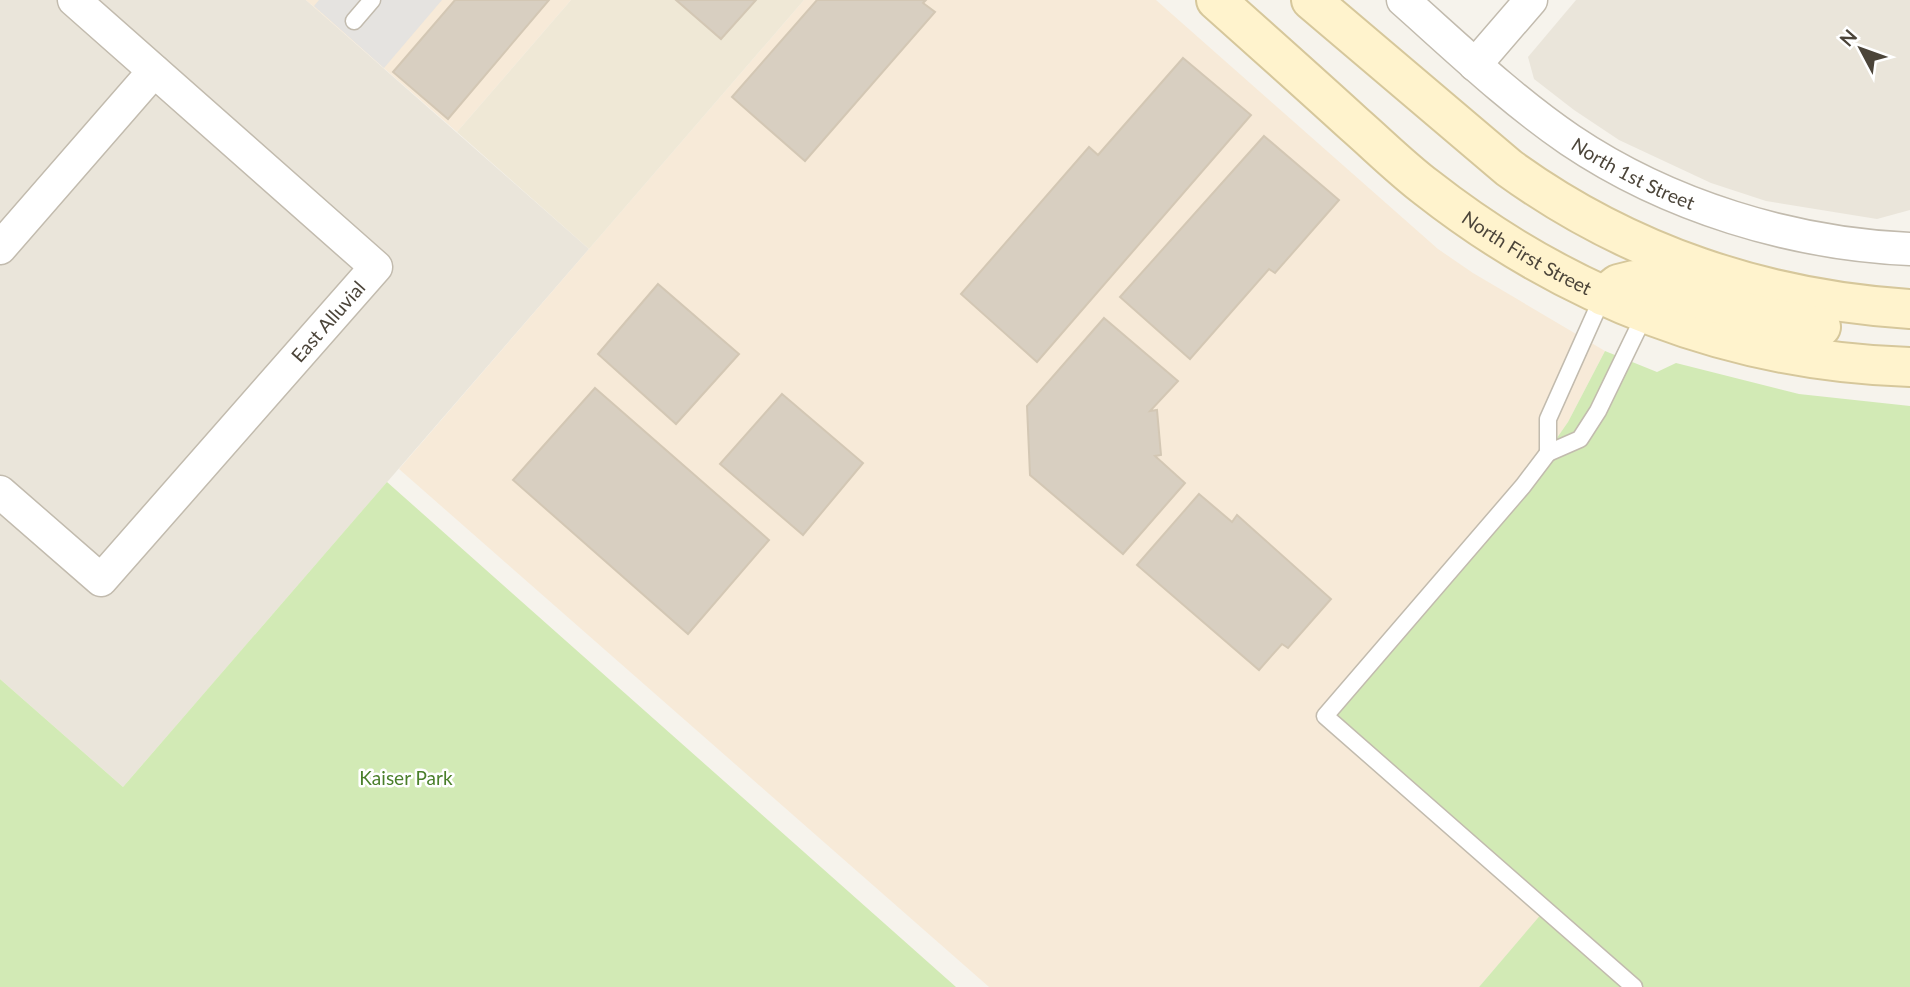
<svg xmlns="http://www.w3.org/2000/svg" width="1910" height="987" font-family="Lato,sans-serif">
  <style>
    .residential { fill: #eae5da }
    .commercial { fill: #f7ead8 }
    .education { fill: #efe8d6 }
    .green { fill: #d2eab5 }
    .parking { fill: #e5e3e0 }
    .building { fill: #d8cfc1; stroke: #d3c7b4; stroke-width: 2 }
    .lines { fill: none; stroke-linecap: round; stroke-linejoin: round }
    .lane-casing { stroke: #c2bbae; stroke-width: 19 }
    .street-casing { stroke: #c2bbae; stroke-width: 35 }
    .secondary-casing { stroke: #d6c79b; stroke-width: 42 }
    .lane { stroke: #fff; stroke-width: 16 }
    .street { stroke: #fff; stroke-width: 32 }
    .secondary { stroke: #fff3cd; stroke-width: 38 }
    .labels { text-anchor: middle; stroke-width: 5; stroke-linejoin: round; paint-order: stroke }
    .street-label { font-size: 19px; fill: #4b4439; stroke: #fff }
    .park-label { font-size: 19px; fill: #4a7f2a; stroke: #fff }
  </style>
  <rect width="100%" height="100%" fill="#f6f3ec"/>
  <g class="residential">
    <polygon points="0,0 306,0 589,249 123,787 0,679"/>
    <polygon points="1576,0 1910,0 1910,210 1877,219 1766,201 1711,183 1619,140 1574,110 1534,79 1528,57"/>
  </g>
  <g class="commercial">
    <polygon points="306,0 571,0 457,132"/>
    <polygon points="804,0 1156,0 1438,249 1473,273 1605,351 1568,422 1536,468 1549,906 1479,987 989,987 399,469"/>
  </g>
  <polygon class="education" points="571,0 804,0 589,249 457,132"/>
  <g class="green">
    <polygon points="1605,351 1657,372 1676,363 1799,394 1910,406 1910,987 1479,987 1549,905 1327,711 1536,468 1568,422"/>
    <polygon points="387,482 956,987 0,987 0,679 123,787"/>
  </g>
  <polygon class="parking" points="319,0 442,0 384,68 314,6"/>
  <g class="building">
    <polygon points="455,0 549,0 448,119 393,72"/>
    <polygon points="676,0 756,0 721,39"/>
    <polygon points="817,0 926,0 923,3 935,12 805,161 732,97"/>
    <polygon points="1183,58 1251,115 1037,362 961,294 1089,147 1098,155"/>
    <polygon points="1264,136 1339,200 1275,273 1269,269 1190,359 1120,297"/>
    <polygon points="658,284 739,354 676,424 598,354"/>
    <polygon points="1104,318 1178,381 1150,411 1157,410 1161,455 1155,456 1185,483 1123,554 1030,475 1027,406"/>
    <polygon points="595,388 769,540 688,634 513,480"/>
    <polygon points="782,394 863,463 803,535 720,464"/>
    <polygon points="1199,494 1232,522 1237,515 1331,599 1288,648 1282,644 1259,670 1137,565"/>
  </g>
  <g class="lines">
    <g class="lane-casing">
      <g id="lane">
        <polyline points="354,21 372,0"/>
        <polyline points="1603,296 1548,419 1548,453 1580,439 1598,411 1645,314"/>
        <polyline points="1548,453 1523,486 1325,716 1634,987"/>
      </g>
    </g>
    <g class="street-casing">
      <g id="street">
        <path id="s1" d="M1403,0C1457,48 1510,99 1570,140C1668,206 1792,244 1910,249"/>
        <polyline points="1475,65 1531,0"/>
        <polyline points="0,248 154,71"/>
        <path id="s2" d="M0,492L101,580L376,267L74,0"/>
      </g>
    </g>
    <g class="secondary-casing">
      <g id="secondary">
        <path id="s3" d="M1216,0C1262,41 1308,82 1354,124C1378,145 1401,168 1426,187C1566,297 1731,362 1910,367"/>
        <path d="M1311,0L1509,168C1628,254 1765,300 1910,309"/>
        <polyline points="1603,296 1618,284 1634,280 1761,316 1821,327"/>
      </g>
    </g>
    <use href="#lane" class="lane"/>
    <use href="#street" class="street"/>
    <use href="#secondary" class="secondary"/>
  </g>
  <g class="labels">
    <g class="street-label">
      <text dy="7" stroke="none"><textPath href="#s1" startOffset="290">North 1st Street</textPath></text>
      <text dy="7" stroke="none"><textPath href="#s3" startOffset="402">North First Street</textPath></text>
      <text dy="7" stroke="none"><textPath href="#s2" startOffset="478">East Alluvial</textPath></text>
    </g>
    <g class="park-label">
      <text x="406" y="785">Kaiser Park</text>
    </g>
  </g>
  <g transform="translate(1861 49) rotate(311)" stroke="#ffffff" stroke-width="5" paint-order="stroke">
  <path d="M0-5L12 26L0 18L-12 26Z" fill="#4b4439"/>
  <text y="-10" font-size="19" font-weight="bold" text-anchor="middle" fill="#4b4439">N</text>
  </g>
</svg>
